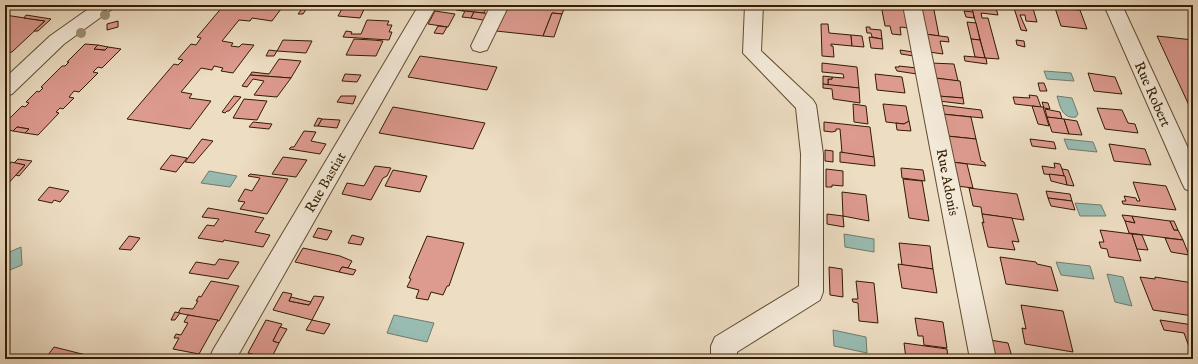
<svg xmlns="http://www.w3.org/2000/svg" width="1198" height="364" font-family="'IM FELL English',serif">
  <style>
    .water { fill: #99bcb2; stroke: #707c6b }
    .building { fill: #dd9a8f; stroke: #331c00 }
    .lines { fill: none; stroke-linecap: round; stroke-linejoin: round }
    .minor-casing { stroke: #624c31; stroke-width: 2 }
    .path { stroke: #331c00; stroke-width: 2.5; stroke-dasharray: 3.5 2; stroke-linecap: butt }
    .minor { fill: #f3e9d8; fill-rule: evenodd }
    .tree { fill: #9d8e70 }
    .labels { text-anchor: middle; stroke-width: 3.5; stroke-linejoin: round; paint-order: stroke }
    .street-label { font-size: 14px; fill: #331c00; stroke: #f3e9d8 }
  </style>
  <rect width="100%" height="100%" fill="#edddc3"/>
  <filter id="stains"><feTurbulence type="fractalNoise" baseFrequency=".005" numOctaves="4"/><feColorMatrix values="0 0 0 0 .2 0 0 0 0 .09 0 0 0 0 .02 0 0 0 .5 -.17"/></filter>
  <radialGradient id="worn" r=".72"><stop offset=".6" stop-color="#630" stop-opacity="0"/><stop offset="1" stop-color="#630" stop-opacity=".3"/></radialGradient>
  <g class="water">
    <polygon points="1044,71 1071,73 1074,81 1047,79"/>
    <path d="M1057,96L1072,98L1078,114L1076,117C1062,119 1060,106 1057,96Z"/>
    <polygon points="1064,139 1093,142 1097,152 1068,149"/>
    <polygon points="209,171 237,176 230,187 201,183"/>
    <polygon points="1075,203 1101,205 1106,216 1080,216"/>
    <polygon points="844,234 874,239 874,252 845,247"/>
    <polygon points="21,247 22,265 5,272 5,254"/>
    <polygon points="1056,262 1090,266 1094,279 1061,275"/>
    <polygon points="1107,274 1123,277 1132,306 1115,302"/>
    <polygon points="394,315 434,323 427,342 387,333"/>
    <polygon points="833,330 866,337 867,353 834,346"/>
  </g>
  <g class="building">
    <polygon points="224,5 284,5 272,21 252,18 250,21 239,20 222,41 233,43 231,46 239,47 242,44 254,45 233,73 221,71 223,68 214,66 212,70 201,68 181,92 192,94 189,98 211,101 190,129 127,119 174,64 178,65 183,60 178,59 191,44 196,45 201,38 197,37"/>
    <polygon points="305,5 309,5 303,14 298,14"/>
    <polygon points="344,5 366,5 360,18 338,16"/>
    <polygon points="459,5 466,5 463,11 456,10"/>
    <polygon points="466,5 488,5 484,13 463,11"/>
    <polygon points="518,5 566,5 562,14 552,13 543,36 496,31 506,7 517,8"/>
    <polygon points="881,5 905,5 909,28 900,27 901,35 892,34 890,26 885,26"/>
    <polygon points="919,5 933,5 939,36 925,34"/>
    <polygon points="971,5 995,5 998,15 981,13 982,18 988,18 999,59 985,58"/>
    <polygon points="1013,5 1032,5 1037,22 1026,21 1025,15 1020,15 1027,31 1021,30"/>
    <polygon points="1055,8 1080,10 1087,29 1061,26"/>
    <polygon points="435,11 455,14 448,27 428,24"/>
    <polygon points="465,11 474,12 471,18 462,17"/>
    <polygon points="964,11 973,12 974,18 966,17"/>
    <polygon points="474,12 492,14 489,21 471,18"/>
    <polygon points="552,13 562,14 554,37 543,36"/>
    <polygon points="5,15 45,21 12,52 11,52 5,57"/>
    <polygon points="26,15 51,19 38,31 34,31 45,21 24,18"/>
    <polygon points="367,20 389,21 387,25 392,25 389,32 392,32 389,40 343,37 346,31 352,32 351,34 361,34"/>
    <polygon points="118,21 118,27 107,30 107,24"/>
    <polygon points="967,22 976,23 980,40 971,39"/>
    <polygon points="821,24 828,24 829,33 851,35 852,46 831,44 831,46 833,46 834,57 822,56"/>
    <polygon points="438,26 447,27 443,34 434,33"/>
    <polygon points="866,27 870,27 870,29 881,30 882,39 872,37 871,33 867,33"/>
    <polygon points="925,34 948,37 949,42 940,41 943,54 929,52"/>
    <polygon points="851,35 862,36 864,47 852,46"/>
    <polygon points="1157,36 1193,40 1193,114"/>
    <polygon points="869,37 882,39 883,49 871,48"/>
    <polygon points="354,39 373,40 383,41 376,56 346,55"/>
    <polygon points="971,39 980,40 985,58 975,57"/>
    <polygon points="283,40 312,41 306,53 277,51"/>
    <polygon points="1016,40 1024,41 1025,47 1017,45"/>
    <polygon points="85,44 98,45 94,49 105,50 108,47 121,49 102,68 98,67 93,72 98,73 79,92 74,91 69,97 74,98 63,109 60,108 56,112 59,113 38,135 25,133 29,129 17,127 13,131 5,129 5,123 22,106 25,107 29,103 26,102 37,91 39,92 43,88 41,87 62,66 65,66 69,62 67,62"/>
    <polygon points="98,45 108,47 105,50 94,49"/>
    <polygon points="269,50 277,51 274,56 266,56"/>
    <polygon points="900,50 913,52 914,56 901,54"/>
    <polygon points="420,56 497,67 487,90 408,77"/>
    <polygon points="964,56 986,58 987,64 965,61"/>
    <polygon points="279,59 301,61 291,78 250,75 252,72 269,74"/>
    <polygon points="822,63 857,67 859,88 828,85 828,79 832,79 832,77 844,78 843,74 822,72"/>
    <polygon points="931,63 954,64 958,81 935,78"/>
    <polygon points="899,66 917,68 917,74 897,71 895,67 899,67"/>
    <polygon points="1088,73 1115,77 1122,94 1094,91"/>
    <polygon points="345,74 361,75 357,82 342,81"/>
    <polygon points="875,74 902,77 905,93 877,90"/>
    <polygon points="250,75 291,78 277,97 254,95 264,81 253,79 247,87 242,86"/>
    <polygon points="823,76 832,77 832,79 828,79 828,85 823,84"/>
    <polygon points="935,78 960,81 963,98 938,96"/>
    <polygon points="1038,83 1044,83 1047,91 1040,91"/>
    <polygon points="823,84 859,88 860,103 833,99 832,89 823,88"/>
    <polygon points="1029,95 1037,96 1041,107 1015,104 1013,97 1030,98"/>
    <polygon points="234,96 241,97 229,111 227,111 225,113 222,112"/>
    <polygon points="341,96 356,96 353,104 337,102"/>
    <polygon points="938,96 963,98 964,104 939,101"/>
    <polygon points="244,99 267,101 257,120 233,118"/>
    <polygon points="1042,102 1048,103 1050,109 1044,108"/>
    <polygon points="853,104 866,106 868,124 854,122"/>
    <polygon points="883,104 906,106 909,121 904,124 886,122"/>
    <polygon points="940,105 981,110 983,118 942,114"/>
    <polygon points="1032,106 1043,107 1049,126 1038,124"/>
    <polygon points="393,107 485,123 473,149 379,133"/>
    <polygon points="1097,108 1122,110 1128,123 1135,124 1138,133 1105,129"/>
    <polygon points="1045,109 1060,112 1062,119 1047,117"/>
    <polygon points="942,114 971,117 976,139 947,136"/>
    <polygon points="1047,117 1064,119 1069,134 1052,132"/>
    <polygon points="318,118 322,119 318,126 314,126"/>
    <polygon points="322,119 340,120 337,128 318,126"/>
    <polygon points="1064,119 1077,121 1082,135 1069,134"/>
    <polygon points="909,121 911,131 897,130 896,123 904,124"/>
    <polygon points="253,122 272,124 269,129 249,127"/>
    <polygon points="824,122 870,127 874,157 842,153 840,129 836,129 836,131 832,132 824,131"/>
    <polygon points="17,127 29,129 25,133 13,131"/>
    <polygon points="304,131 316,132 311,141 326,144 320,154 289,149 291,147 294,147"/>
    <polygon points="947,136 976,139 981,161 984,162 986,166 952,162"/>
    <polygon points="202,139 213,141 194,163 185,162"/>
    <polygon points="1030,139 1054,142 1056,149 1032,146"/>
    <polygon points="1109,144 1145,149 1151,165 1114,161"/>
    <polygon points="825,150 833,151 833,162 825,161"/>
    <polygon points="840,152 874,157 875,166 840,162"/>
    <polygon points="171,155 187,158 176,172 160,169"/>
    <polygon points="283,157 307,160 296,177 272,174"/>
    <polygon points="18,159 32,161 19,176 16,175 25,165 14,163"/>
    <polygon points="11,162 25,165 5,187 5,166 8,166"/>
    <polygon points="952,162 967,164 973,188 957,186"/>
    <polygon points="1054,163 1060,164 1065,176 1044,174 1042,166 1055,168"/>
    <polygon points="375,166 391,168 387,176 383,178 371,200 342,194 347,183 364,186"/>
    <polygon points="901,168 923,170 925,181 902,178"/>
    <polygon points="826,169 843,171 843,186 832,185 832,187 826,187"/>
    <polygon points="1062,169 1068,170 1074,186 1067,185"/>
    <polygon points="393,170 427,176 420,192 385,186"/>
    <polygon points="250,174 288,179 267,214 240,209 245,202 238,201 245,189 252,191 260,178 248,176"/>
    <polygon points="1049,174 1065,176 1067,185 1051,181"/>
    <polygon points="903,179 922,181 929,221 909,218"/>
    <polygon points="1133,182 1166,186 1176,210 1123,204 1122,201 1126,201 1124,196 1136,198 1137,201 1140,201"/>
    <polygon points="49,187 69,191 60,202 54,200 52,203 38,200"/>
    <polygon points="969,188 1017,194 1024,220 982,214 981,207 973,206"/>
    <polygon points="1046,191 1070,194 1072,201 1048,198"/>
    <polygon points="842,192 866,195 869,221 843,216"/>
    <polygon points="1048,198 1072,201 1075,210 1051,206"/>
    <polygon points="208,208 264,218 255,232 270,235 263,247 224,240 223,242 198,238 207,225 214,226 219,219 202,217"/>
    <polygon points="827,214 843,216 844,227 827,224"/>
    <polygon points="982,214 1012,218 1019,242 1012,241 1015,250 988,247 982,222 984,223"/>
    <polygon points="1122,215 1132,216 1135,223 1125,221"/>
    <polygon points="1132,216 1170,221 1174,230 1178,230 1183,240 1129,233 1125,221 1135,223"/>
    <polygon points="1170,221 1174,221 1178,230 1174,230"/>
    <polygon points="318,228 332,231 327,240 313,237"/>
    <polygon points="1100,230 1132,234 1141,261 1109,257 1107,249 1101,248 1099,242 1104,242"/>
    <polygon points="1132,234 1142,235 1148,250 1137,249"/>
    <polygon points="352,235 364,238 361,245 348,243"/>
    <polygon points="129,236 140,238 131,250 119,249"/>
    <polygon points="427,236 464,243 449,286 447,286 443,295 431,292 428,300 416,298 419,290 407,287 411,279 409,278"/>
    <polygon points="1165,238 1183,240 1189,255 1171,252"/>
    <polygon points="899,243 930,246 933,269 902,265"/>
    <polygon points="303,248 340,256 352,261 348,268 342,267 339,272 295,262"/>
    <polygon points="1000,257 1036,262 1037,264 1051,267 1058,291 1006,284"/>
    <polygon points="219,259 239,262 228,279 189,273 196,262 215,265"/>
    <polygon points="898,264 933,269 937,293 902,288"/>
    <polygon points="342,267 348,268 356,270 353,275 339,272"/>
    <polygon points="829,267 842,269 843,297 830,295"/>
    <polygon points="1140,277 1155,279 1155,277 1193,283 1193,316 1153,310"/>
    <polygon points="211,281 239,286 219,321 178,313 181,308 193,309 198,301 196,301 199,296 201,297"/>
    <polygon points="856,281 874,283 878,323 859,321 858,303 853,302 852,299 858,299"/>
    <polygon points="283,292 292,294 289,301 309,305 314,296 324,297 312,320 273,310"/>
    <polygon points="291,297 311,302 309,305 289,301"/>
    <polygon points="1021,305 1063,311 1073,352 1025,344 1022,328 1026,329"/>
    <polygon points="175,312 180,313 175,320 171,320"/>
    <polygon points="188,315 218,320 199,354 173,349 179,338 174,338 176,334 181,335 188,323 184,322"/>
    <polygon points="915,318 943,322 947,348 924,345 923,336 918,336"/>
    <polygon points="266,320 282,324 273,341 279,343 271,359 248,353"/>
    <polygon points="312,320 330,324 324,334 306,330"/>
    <polygon points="1160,320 1193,325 1193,358 1184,333 1164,330"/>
    <polygon points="280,327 287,329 279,343 273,341"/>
    <polygon points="990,340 1008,343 1012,357 993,354"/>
    <polygon points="904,343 947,349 948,359 906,359"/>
    <polygon points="54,347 102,359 45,359"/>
  </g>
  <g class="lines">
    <g class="minor-casing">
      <g id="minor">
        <polygon points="94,5 115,5 112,9 64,44 12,94 5,96 5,78 50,36"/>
        <polygon points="419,5 437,5 236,359 209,359 213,350"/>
        <polygon points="491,5 509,5 487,50 480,52 473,50 471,46"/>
        <polygon points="745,5 763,5 761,51 813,100 816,105 823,154 823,292 820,300 737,352 737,359 711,359 711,346 715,337 799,286 801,154 796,108 743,53"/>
        <polygon points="903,5 921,5 996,359 970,359"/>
        <polygon points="1104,5 1122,5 1193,159 1193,192 1185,189 1182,183"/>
      </g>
    </g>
    <polyline class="path" points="5,343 8,344"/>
    <use href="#minor" class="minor"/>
  </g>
  <g class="tree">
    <circle cx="105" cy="15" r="5"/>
    <circle cx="81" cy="33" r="5"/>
  </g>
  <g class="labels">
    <g class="street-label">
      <text transform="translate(1153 94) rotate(66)" y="5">Rue Robert</text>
      <text transform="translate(325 182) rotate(-60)" y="5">Rue Bastiat</text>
      <text transform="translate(948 182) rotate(79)" y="5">Rue Adonis</text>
    </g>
  </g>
  <rect width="1198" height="364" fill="none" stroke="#edddc3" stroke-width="20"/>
  <rect x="6" y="6" width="1186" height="352" fill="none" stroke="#331c00" stroke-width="2"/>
  <rect x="10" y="10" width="1178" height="344" fill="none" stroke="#331c00"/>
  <rect width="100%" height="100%" filter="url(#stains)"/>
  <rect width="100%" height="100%" fill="url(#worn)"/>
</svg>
